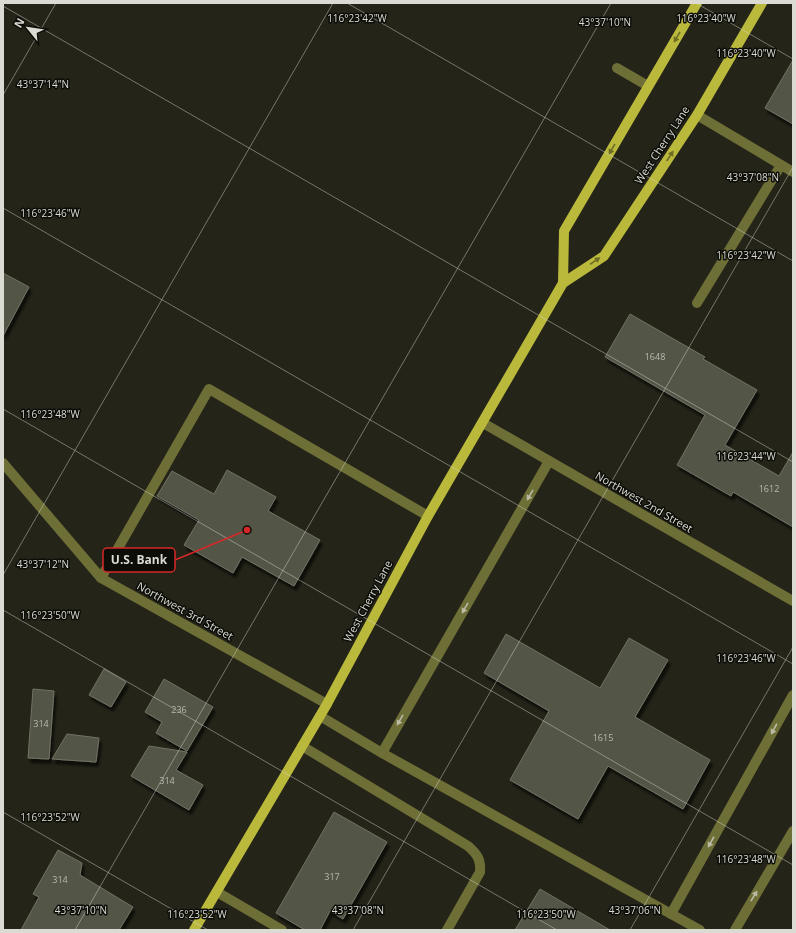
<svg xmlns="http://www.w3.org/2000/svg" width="796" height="933" font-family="'Open Sans',sans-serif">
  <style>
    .building { fill: #535447; stroke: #727265; filter: url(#shadow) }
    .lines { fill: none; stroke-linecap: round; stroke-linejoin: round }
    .minor { stroke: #6e6e37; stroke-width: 10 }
    .major { stroke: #bab93c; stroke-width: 10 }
    .oneway { fill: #6c6c25 }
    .oneway2 { fill: #babaa5 }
    .ticks { fill: none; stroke: #dbdbd4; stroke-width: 1; stroke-opacity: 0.45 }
    .labels { text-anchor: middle; stroke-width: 3; stroke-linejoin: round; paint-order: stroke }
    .number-label { font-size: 9px; fill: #b9b9b1 }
    .street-label { font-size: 11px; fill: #dbdbd4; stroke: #0d0d08 }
    .ticks-label { font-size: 10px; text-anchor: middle; fill: #dbdbd4; stroke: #0d0d08; stroke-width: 3; stroke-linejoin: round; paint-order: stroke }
    .leader { fill: none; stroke: #d62828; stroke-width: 1.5 }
    .callout-dot { fill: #d62828; stroke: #0d0d08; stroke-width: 1.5 }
    .callout { fill: #0d0d08; stroke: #d62828; stroke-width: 1.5 }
    .callout-label { font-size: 12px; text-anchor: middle; font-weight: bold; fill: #dbdbd4 }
  </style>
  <defs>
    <filter id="shadow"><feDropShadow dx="2.5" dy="4.5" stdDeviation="1" flood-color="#0009"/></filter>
  </defs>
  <rect width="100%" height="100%" fill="#242419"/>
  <g class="building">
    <polygon points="793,60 793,124 765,108"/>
    <polygon points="3,273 29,287 3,336"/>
    <polygon points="630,314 705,357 703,359 757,390 725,445 779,476 793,452 793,527 733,492 731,496 677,465 705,415 605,357"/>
    <polygon points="227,470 276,497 268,511 320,540 294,586 242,557 233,573 184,545 199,520 157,496 172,471 214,494"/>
    <polygon points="506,634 600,688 629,638 668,660 635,717 710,760 683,809 608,766 578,819 510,780 549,711 484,673"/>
    <polygon points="104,669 126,682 111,707 89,695"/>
    <polygon points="164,679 213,707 187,751 156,733 162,722 145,712"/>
    <polygon points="33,689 54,691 49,759 28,758"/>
    <polygon points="67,734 99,738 96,762 52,759"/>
    <polygon points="149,746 187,752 176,770 203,785 189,810 131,776"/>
    <polygon points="334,812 387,842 343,919 330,911 320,930 305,930 276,913"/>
    <polygon points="58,850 82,863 80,875 133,907 119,930 21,930 39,897 33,894"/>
    <polygon points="540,889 610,930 515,930"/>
  </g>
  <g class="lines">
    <g class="minor">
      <polyline points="617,68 648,86"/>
      <polyline points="697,115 793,172"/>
      <polyline points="697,303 781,165"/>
      <polyline points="483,423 793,601"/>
      <polyline points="3,463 101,578 327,704"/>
      <polyline points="101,578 209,389 428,516"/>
      <polyline points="320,716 382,753 549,461"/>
      <path d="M302,746L468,846C477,854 481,859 480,872L447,930"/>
      <polyline points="382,753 700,930"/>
      <polyline points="217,892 282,930"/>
      <polyline points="671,914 793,695"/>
      <polyline points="735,930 793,831"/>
    </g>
    <g class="major">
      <polyline points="563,283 564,231 697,3"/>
      <polyline points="194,930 327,704 428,516 563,283 604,256 697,115 762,3"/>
    </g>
  </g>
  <defs><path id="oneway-solid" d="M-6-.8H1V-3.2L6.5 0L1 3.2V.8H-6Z"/></defs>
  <g class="oneway">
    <use href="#oneway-solid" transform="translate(677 37) rotate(120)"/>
    <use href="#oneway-solid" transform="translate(612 149) rotate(120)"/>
    <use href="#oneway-solid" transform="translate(670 156) rotate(-57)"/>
    <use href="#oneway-solid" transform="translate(595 261) rotate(-34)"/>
  </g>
  <g class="oneway2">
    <use href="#oneway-solid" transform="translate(530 495) rotate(120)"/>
    <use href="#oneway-solid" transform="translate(465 608) rotate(120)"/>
    <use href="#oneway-solid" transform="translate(400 720) rotate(120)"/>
    <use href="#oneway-solid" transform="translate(774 729) rotate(119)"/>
    <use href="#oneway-solid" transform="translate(711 842) rotate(119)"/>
    <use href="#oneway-solid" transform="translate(754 896) rotate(-59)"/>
  </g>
  <path class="ticks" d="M347,3L793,261M696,3L793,59M3,6L793,462M3,95L56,3M3,208L793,664M3,409L793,865M3,575L333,3M3,610L557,930M3,812L208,930M75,930L611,3M353,930L793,167M630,930L793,647"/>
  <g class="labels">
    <g class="number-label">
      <text x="655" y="360">1648</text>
      <text x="769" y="492">1612</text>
      <text x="179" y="713">236</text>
      <text x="41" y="727">314</text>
      <text x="603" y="741">1615</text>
      <text x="167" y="784">314</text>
      <text x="332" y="880">317</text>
      <text x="60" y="883">314</text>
    </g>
    <g class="street-label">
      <text transform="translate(662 145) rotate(-57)" y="4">West Cherry Lane</text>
      <text transform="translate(644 502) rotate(30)" y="4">Northwest 2nd Street</text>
      <text transform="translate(368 601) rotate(-62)" y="4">West Cherry Lane</text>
      <text transform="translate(185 611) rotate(29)" y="4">Northwest 3rd Street</text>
    </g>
  </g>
  <g class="ticks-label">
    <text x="357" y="22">116°23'42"W</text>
    <text x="706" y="22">116°23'40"W</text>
    <text x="605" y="26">43°37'10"N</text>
    <text x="746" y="57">116°23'40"W</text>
    <text x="43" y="88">43°37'14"N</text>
    <text x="753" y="181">43°37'08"N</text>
    <text x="50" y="217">116°23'46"W</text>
    <text x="746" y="259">116°23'42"W</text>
    <text x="50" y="418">116°23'48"W</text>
    <text x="746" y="460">116°23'44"W</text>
    <text x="43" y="568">43°37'12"N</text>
    <text x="50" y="619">116°23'50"W</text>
    <text x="746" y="662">116°23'46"W</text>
    <text x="50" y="821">116°23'52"W</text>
    <text x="746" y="863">116°23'48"W</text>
    <text x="81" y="914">43°37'10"N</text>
    <text x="358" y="914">43°37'08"N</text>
    <text x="635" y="914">43°37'06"N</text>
    <text x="197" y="918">116°23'52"W</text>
    <text x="546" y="918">116°23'50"W</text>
  </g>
  <path class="leader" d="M247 530L175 560"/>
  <circle class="callout-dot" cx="247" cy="530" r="4"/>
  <rect class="callout" x="103" y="548" width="72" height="24" rx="4"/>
  <g class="callout-label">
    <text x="139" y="564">U.S. Bank</text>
  </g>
  <rect width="796" height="933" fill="none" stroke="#dbdbd4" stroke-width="8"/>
  <g transform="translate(28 28) rotate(300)" stroke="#0d0d08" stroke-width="3" paint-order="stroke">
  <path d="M0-3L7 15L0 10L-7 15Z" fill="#dbdbd4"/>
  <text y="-6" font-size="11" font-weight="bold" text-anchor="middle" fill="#dbdbd4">N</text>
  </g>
</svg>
